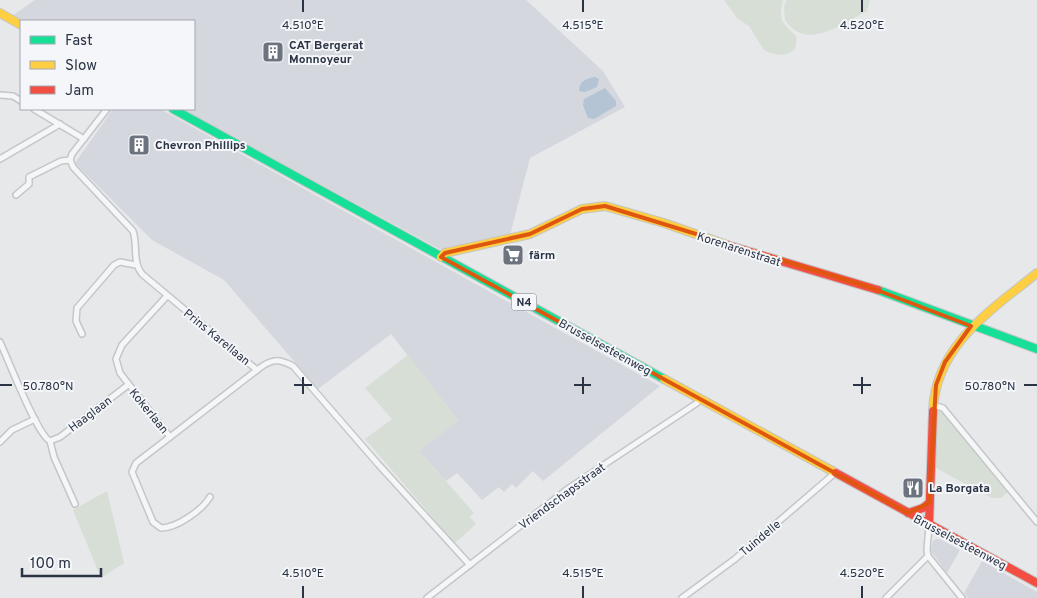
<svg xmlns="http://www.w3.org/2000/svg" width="1037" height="598" font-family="Overpass,sans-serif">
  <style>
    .built { fill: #d4d7dd }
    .green { fill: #d6ded6 }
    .water { fill: #b4c4d5 }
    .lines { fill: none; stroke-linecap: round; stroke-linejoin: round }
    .street-casing { stroke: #c4c6c8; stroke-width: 8 }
    .fast-casing { stroke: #c4c6c8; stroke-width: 10 }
    .slow-casing { stroke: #c4c6c8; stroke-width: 10 }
    .jam-casing { stroke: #c4c6c8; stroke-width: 10 }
    .street { stroke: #f5f6f7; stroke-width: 5 }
    .fast { stroke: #16e098; stroke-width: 8 }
    .slow { stroke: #ffcf43; stroke-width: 8 }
    .jam { stroke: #f24e42; stroke-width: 8 }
    .marked { fill: none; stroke: #df570f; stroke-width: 4; stroke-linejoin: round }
    .ticks { fill: none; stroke: #2b3445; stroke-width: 2 }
    .labels { text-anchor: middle; stroke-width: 4; stroke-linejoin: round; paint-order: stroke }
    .shield { fill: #f4f6f9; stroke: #676e7b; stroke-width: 1 }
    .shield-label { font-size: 11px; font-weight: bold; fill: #2b3445 }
    .poi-label { font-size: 12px; font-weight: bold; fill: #2b3445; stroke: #f4f6f9; text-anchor: start }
    .street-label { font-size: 12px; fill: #2b3445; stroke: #f4f6f9 }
    .ticks-label { font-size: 12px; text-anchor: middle; fill: #2b3445; stroke: #f4f6f9; stroke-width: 4; stroke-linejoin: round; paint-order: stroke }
  </style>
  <rect width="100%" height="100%" fill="#e6e8ea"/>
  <g class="built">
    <polygon points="35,0 526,0 603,71 625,107 530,158 509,239 447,253 182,109 194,109 194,21 22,21 12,16"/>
    <polygon points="113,109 160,109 660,386 543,481 533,471 516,488 512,484 504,492 499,487 482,500 457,473 446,481 419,451 458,420 391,334 318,389 224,280 152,240 75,163"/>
    <polygon points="936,539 940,539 960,550 947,573 931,551 933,541"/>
    <polygon points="982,561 1037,592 1037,598 968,598 964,593"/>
  </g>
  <g class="green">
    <path d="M724,0H783C778,21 782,22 796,36C800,57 778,58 764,50L749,26L737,18Z"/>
    <path d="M787,0H870L867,11C841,24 807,52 785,20L784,7Z"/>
    <polygon points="408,355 458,420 419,451 474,513 470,517 476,524 455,543 365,439 392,419 365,388"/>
    <polygon points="936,410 942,410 1009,491 1001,498 992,498 934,467"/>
    <polygon points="107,491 124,563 101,578 73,510"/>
  </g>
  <g class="water">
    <path d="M595,77L599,79L597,87L585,92L579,91C579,81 587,78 595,77Z"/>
    <polygon points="605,88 616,101 616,106 594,119 588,118 583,105 584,99"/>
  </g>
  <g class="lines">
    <g class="street-casing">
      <g id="street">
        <polyline points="0,95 13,96 21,101"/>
        <polyline points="34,109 84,139"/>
        <polyline points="0,159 60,124"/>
        <path d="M70,160L73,167L133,231C138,246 132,261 142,274L257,370C271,359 278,358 293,366L378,464L470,565"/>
        <polyline points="70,160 72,154 107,109"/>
        <polyline points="16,195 29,184 29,177 61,161 70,160"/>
        <polyline points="167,296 122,345 116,359 120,373 170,437 257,370"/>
        <polyline points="82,334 76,321 77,308 114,265 120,262 136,265"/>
        <path d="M0,342C8,359 37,435 50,441L54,457L75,504"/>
        <polyline points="933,405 943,408 1037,522"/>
        <path d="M170,437L136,463L132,472L153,522L161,528C177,528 202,510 210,497"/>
        <polyline points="50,441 60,437 128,385"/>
        <polyline points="0,442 12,430 35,419"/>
        <polyline points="928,556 962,598"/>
        <polyline points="427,598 569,488 697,403 699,399"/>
        <polyline points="682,598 735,559 835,473"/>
        <polyline points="886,598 928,556 927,550 929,525"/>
      </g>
    </g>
    <g class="fast-casing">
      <g id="fast">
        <polyline points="173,109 664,379"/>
        <polyline points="878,290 1037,349"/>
      </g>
    </g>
    <g class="slow-casing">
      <g id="slow">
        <polyline points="0,13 21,25"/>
        <polyline points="441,257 445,253 530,234 582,209 605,206 664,223 727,245"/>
        <polyline points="664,379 836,473"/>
        <path d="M933,411C935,346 991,310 1037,273"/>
      </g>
    </g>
    <g class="jam-casing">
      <g id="jam">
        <polyline points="727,245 878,290"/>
        <polyline points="836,473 1037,583"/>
        <polyline points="908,513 923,508 929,503"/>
        <polyline points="929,525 933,411"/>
      </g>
    </g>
    <use href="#street" class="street"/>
    <use href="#fast" class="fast"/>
    <use href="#slow" class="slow"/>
    <use href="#jam" class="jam"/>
  </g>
  <path class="marked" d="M605,206L869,287L971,326L945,362L936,385L929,503L908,513L441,257L445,253L530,234L582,209Z"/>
  <path class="ticks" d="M303,0V12M583,0V12M862,0V12M303,377V394M583,377V394M862,377V394M0,385H12M294,385H312M574,385H591M853,385H871M1024,385H1037M303,586V598M583,586V598M862,586V598"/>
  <defs>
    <g id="building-square" transform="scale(1.125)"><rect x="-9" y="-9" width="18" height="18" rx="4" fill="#6c737f" stroke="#f4f6f9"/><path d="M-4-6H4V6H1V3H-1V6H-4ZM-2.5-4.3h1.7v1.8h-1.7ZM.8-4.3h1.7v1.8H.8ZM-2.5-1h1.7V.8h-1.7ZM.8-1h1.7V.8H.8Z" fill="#fff"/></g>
    <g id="supermarket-square" transform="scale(1.125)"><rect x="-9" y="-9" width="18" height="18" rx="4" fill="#6c737f" stroke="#f4f6f9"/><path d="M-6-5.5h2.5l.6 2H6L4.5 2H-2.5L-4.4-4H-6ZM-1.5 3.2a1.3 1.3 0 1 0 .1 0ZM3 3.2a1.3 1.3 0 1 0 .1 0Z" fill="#fff"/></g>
    <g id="restaurant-square" transform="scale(1.125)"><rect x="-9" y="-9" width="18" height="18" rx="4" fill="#6c737f" stroke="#f4f6f9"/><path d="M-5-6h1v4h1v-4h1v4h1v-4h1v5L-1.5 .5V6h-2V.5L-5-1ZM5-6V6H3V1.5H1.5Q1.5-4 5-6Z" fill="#fff"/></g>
  </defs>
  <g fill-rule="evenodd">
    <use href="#building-square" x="273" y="52"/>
    <use href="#building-square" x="139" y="145"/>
    <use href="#supermarket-square" x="513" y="255"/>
    <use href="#restaurant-square" x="913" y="488"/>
  </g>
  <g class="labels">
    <rect class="shield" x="511.5" y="293.5" width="25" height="17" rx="4"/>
    <g class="shield-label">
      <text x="524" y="306">N4</text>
    </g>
    <g class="poi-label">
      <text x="289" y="49">CAT Bergerat<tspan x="289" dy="14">Monnoyeur</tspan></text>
      <text x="155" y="149">Chevron Phillips</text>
      <text x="529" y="259">färm</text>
      <text x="929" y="492">La Borgata</text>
    </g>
    <g class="street-label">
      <text transform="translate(739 249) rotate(18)" y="4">Korenarenstraat</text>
      <text transform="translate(217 337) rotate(39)" y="4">Prins Karellaan</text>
      <text transform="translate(605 347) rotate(29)" y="4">Brusselsesteenweg</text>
      <text transform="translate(149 411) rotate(51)" y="4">Kokerlaan</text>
      <text transform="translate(90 414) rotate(-37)" y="4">Haaglaan</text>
      <text transform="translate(562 496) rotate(-36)" y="4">Vriendschapsstraat</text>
      <text transform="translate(760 538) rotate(-40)" y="4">Tuindelle</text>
      <text transform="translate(960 542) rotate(28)" y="4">Brusselsesteenweg</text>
    </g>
  </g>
  <g class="ticks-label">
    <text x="303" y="29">4.510°E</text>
    <text x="583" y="29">4.515°E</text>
    <text x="862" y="29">4.520°E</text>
    <text x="48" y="390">50.780°N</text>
    <text x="990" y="390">50.780°N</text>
    <text x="303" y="577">4.510°E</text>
    <text x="583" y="577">4.515°E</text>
    <text x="862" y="577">4.520°E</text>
  </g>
  <rect x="20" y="20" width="175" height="90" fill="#f4f6f9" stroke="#a4a8b1"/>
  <rect x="30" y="36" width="25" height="8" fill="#16e098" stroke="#a4a8b1"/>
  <text x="65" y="45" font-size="15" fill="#2b3445">Fast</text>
  <rect x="30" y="61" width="25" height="8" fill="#ffcf43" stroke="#a4a8b1"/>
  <text x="65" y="70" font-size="15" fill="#2b3445">Slow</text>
  <rect x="30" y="86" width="25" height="8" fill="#f24e42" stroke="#a4a8b1"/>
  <text x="65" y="95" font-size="15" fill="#2b3445">Jam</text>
  <path d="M22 568v8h79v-8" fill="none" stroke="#2b3445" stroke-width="2.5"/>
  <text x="30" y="568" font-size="15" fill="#2b3445" stroke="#f4f6f9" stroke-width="4" paint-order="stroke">100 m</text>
</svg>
